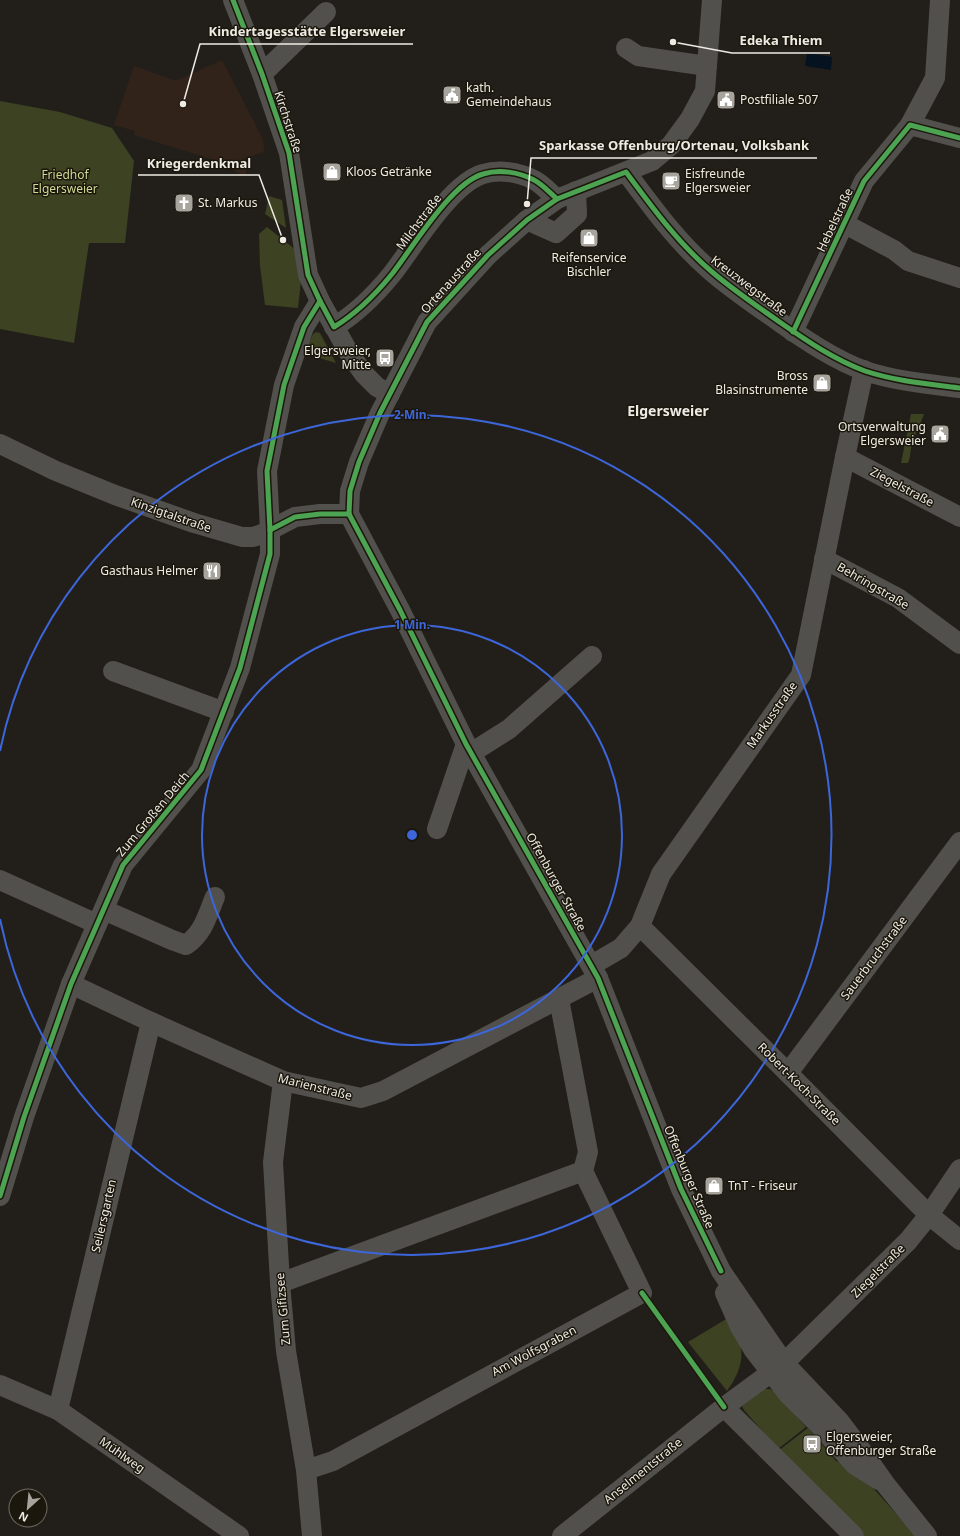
<svg xmlns="http://www.w3.org/2000/svg" width="960" height="1536" font-family="'Noto Sans',sans-serif">
  <style>
    .education { fill: #32231a }
    .green { fill: #3c4222 }
    .water { fill: #04131f }
    .lines { fill: none; stroke-linecap: round; stroke-linejoin: round }
    .minor { stroke: #52504c; stroke-width: 20 }
    .cycleway-casing { stroke: #1c170d; stroke-width: 8 }
    .cycleway { stroke: #4ca352; stroke-width: 5 }
    .ring { fill: none; stroke: #3c66da; stroke-width: 2 }
    .labels { text-anchor: middle; stroke-width: 3; stroke-linejoin: round; paint-order: stroke }
    .poi-label { font-size: 12px; fill: #eeebe4; stroke: #1c170d; text-anchor: start }
    .street-label { font-size: 12px; fill: #eeebe4; stroke: #1c170d }
    .park-label { font-size: 12px; fill: #ccda92; stroke: #1c170d }
    .quarter-label { font-size: 14px; font-weight: bold; fill: #eeebe4; stroke: #1c170d }
    .centre { fill: #3c66da; stroke: #1c170d; stroke-width: 2 }
    .ring-label { font-size: 12px; text-anchor: middle; font-weight: bold; fill: #3c66da; stroke: #1c170d; stroke-width: 3; stroke-linejoin: round; paint-order: stroke }
    .leader { fill: none; stroke: #eeebe4; stroke-width: 1.5 }
    .callout-dot { fill: #eeebe4; stroke: #1c170d; stroke-width: 1.5 }
    .callout-label { font-size: 13px; text-anchor: middle; font-weight: bold; fill: #eeebe4; stroke: #1c170d; stroke-width: 3; stroke-linejoin: round; paint-order: stroke }
  </style>
  <rect width="100%" height="100%" fill="#221f1a"/>
  <polygon class="education" points="222,60 263,139 264,152 243,159 247,173 242,176 227,164 134,135 135,131 114,125 134,66 176,81"/>
  <g class="green">
    <polygon points="0,101 60,112 112,128 134,161 125,243 89,243 74,343 0,329"/>
    <polygon points="269,196 282,200 286,228 265,214"/>
    <polygon points="267,227 296,250 301,281 298,308 265,305 260,266 259,234"/>
    <polygon points="316,332 320,333 336,363 303,353 313,334"/>
    <path d="M911,414H924C921,423 916,432 913,441C910,449 911,456 908,463H901Z"/>
    <path d="M728,1318C745,1347 747,1362 727,1391L688,1342Z"/>
    <polygon points="764,1389 770,1389 774,1391 806,1427 778,1449 744,1410 742,1406"/>
    <polygon points="808,1428 836,1461 857,1470 916,1536 859,1536 778,1451"/>
  </g>
  <polygon class="water" points="807,53 832,57 831,70 805,66"/>
  <g class="lines">
    <g class="minor">
      <polyline points="233,0 262,74 289,153 308,275 320,301 349,353 364,374 377,387 390,394"/>
      <polyline points="626,48 638,56 707,66"/>
      <polyline points="262,74 326,12"/>
      <polyline points="910,125 960,138"/>
      <path d="M626,172C652,207 678,243 711,271C733,290 757,306 781,323C807,341 835,360 865,371C895,381 928,384 960,388"/>
      <polyline points="527,220 556,233 577,214 576,191"/>
      <polyline points="845,224 894,250 908,261 960,278"/>
      <path d="M334,327C357,313 375,295 392,274C413,247 451,183 483,174C499,169 519,172 534,180C542,184 550,193 557,199"/>
      <polyline points="793,332 864,181 910,125 935,78 940,0"/>
      <polyline points="0,444 56,471 115,495 194,523 242,537 253,537 262,534 295,517 320,514 349,514"/>
      <polyline points="845,457 960,517"/>
      <polyline points="349,514 400,610 466,744 598,978 681,1189 721,1271 784,1363 840,1422 862,1451 886,1485 927,1536"/>
      <polyline points="349,514 350,491 359,462 380,413 427,322 488,255 527,220 557,199 652,161 671,145 690,119 705,91 712,0"/>
      <polyline points="824,559 898,598 960,644"/>
      <polyline points="113,671 224,712"/>
      <polyline points="471,753 509,729 592,656"/>
      <polyline points="437,829 466,744"/>
      <polyline points="0,880 97,924"/>
      <path d="M104,910L172,940L186,945C204,932 207,916 215,897"/>
      <polyline points="640,926 788,1073 929,1215 960,1240"/>
      <polyline points="592,965 621,948 640,926 661,874 801,675 845,457 864,370"/>
      <polyline points="71,984 151,1022 283,1081 361,1098 383,1091 598,978"/>
      <polyline points="788,1073 960,842"/>
      <polyline points="283,1081 273,1162 280,1283 286,1351 306,1470 312,1536"/>
      <polyline points="0,1196 24,1117 71,984 123,865 201,770 240,668 270,554 270,530 267,471 284,385 304,327 320,301"/>
      <polyline points="280,1283 583,1171"/>
      <polyline points="725,1293 740,1327 753,1349 788,1394 820,1426 855,1465 879,1480"/>
      <polyline points="0,1385 58,1410 239,1536"/>
      <polyline points="724,1407 854,1536"/>
      <polyline points="58,1410 151,1022"/>
      <polyline points="306,1470 333,1461 642,1293 583,1171 588,1152 559,999"/>
      <polyline points="562,1536 724,1407 784,1363 908,1241 929,1215 960,1169"/>
    </g>
    <g class="cycleway-casing">
      <g id="cycleway">
        <path d="M233,0L262,74L289,153L308,275L320,301L334,327C357,313 375,295 392,274C413,247 451,183 483,174C499,169 519,172 534,180C542,184 550,193 557,199"/>
        <polyline points="793,332 864,181 910,125 960,138"/>
        <path d="M349,514L350,491L359,462L380,413L427,322L488,255L527,220L557,199L626,172C652,207 678,243 711,271C733,290 757,306 781,323C807,341 835,360 865,371C895,381 928,384 960,388"/>
        <polyline points="349,514 400,610 466,744 598,978 681,1189 721,1271"/>
        <polyline points="270,530 295,517 320,514 349,514"/>
        <polyline points="0,1196 24,1117 71,984 123,865 201,770 240,668 270,554 270,530 267,471 284,385 304,327 320,301"/>
        <polyline points="642,1293 724,1407"/>
      </g>
    </g>
    <use href="#cycleway" class="cycleway"/>
  </g>
  <g class="ring">
    <circle cx="412" cy="835" r="210"/>
    <path d="M0 751A420 420 0 1 1 0 919"/>
  </g>
  <defs>
    <g id="civic-square" transform="scale(1)"><rect x="-9" y="-9" width="18" height="18" rx="4" fill="#a7a49d" stroke="#1c170d"/><path d="M-.6-6.5H3V-4.5H.6V-3L4-1V1h2V6H-6V1h2V-1L-.6-3ZM-1.2 2.5V6h2.4V2.5Z" fill="#fff"/></g>
    <g id="shop-square" transform="scale(1)"><rect x="-9" y="-9" width="18" height="18" rx="4" fill="#a7a49d" stroke="#1c170d"/><path d="M-5-2.5h2.3a2.7 3.5 0 0 1 5.4 0H5L5.5 6h-11ZM-1.5-2.5h3a1.5 2.3 0 0 0-3 0Z" fill="#fff"/></g>
    <g id="cafe-square" transform="scale(1)"><rect x="-9" y="-9" width="18" height="18" rx="4" fill="#a7a49d" stroke="#1c170d"/><path d="M-5.5-4.5H6V0H3Q3 3.5 0 3.5H-2.5Q-5.5 3.5-5.5 0ZM3-3.2v2h1.7v-2ZM-6 4.5H4V6H-6Z" fill="#fff"/></g>
    <g id="church-square" transform="scale(1)"><rect x="-9" y="-9" width="18" height="18" rx="4" fill="#a7a49d" stroke="#1c170d"/><path d="M-1.2-6h2.4v3.5h3.3v2.4h-3.3V6h-2.4V-.1h-3.3v-2.4h3.3Z" fill="#fff"/></g>
    <g id="bus-square" transform="scale(1)"><rect x="-9" y="-9" width="18" height="18" rx="4" fill="#a7a49d" stroke="#1c170d"/><path d="M-5-6H5V4H4V6H2V4H-2V6H-4V4H-5ZM-3.5-4V0h7V-4ZM-3.5 1.2v1.5H-2V1.2ZM2 1.2v1.5H3.5V1.2Z" fill="#fff"/></g>
    <g id="restaurant-square" transform="scale(1)"><rect x="-9" y="-9" width="18" height="18" rx="4" fill="#a7a49d" stroke="#1c170d"/><path d="M-5-6h1v4h1v-4h1v4h1v-4h1v5L-1.5 .5V6h-2V.5L-5-1ZM5-6V6H3V1.5H1.5Q1.5-4 5-6Z" fill="#fff"/></g>
  </defs>
  <g fill-rule="evenodd">
    <use href="#civic-square" x="452" y="95"/>
    <use href="#civic-square" x="726" y="100"/>
    <use href="#shop-square" x="332" y="172"/>
    <use href="#cafe-square" x="671" y="181"/>
    <use href="#church-square" x="184" y="203"/>
    <use href="#shop-square" x="589" y="238"/>
    <use href="#bus-square" x="385" y="358"/>
    <use href="#shop-square" x="822" y="383"/>
    <use href="#civic-square" x="940" y="434"/>
    <use href="#restaurant-square" x="212" y="571"/>
    <use href="#shop-square" x="714" y="1186"/>
    <use href="#bus-square" x="812" y="1444"/>
  </g>
  <g class="labels">
    <g class="poi-label">
      <text x="466" y="92">kath.<tspan x="466" dy="14">Gemeindehaus</tspan></text>
      <text x="740" y="104">Postfiliale 507</text>
      <text x="346" y="176">Kloos Getränke</text>
      <text x="685" y="178">Eisfreunde<tspan x="685" dy="14">Elgersweier</tspan></text>
      <text x="198" y="207">St. Markus</text>
      <text x="589" y="262" text-anchor="middle">Reifenservice<tspan x="589" dy="14">Bischler</tspan></text>
      <text x="371" y="355" text-anchor="end">Elgersweier,<tspan x="371" dy="14">Mitte</tspan></text>
      <text x="808" y="380" text-anchor="end">Bross<tspan x="808" dy="14">Blasinstrumente</tspan></text>
      <text x="926" y="431" text-anchor="end">Ortsverwaltung<tspan x="926" dy="14">Elgersweier</tspan></text>
      <text x="198" y="575" text-anchor="end">Gasthaus Helmer</text>
      <text x="728" y="1190">TnT - Friseur</text>
      <text x="826" y="1441">Elgersweier,<tspan x="826" dy="14">Offenburger Straße</tspan></text>
    </g>
    <g class="street-label">
      <text transform="translate(288 122) rotate(72)" y="4">Kirchstraße</text>
      <text transform="translate(835 220) rotate(-65)" y="4">Hebelstraße</text>
      <text transform="translate(419 222) rotate(-53)" y="4">Milchstraße</text>
      <text transform="translate(451 281) rotate(-48)" y="4">Ortenaustraße</text>
      <text transform="translate(749 286) rotate(37)" y="4">Kreuzwegstraße</text>
      <text transform="translate(902 487) rotate(28)" y="4">Ziegelstraße</text>
      <text transform="translate(171 515) rotate(19)" y="4">Kinzigtalstraße</text>
      <text transform="translate(873 586) rotate(30)" y="4">Behringstraße</text>
      <text transform="translate(772 715) rotate(-55)" y="4">Markusstraße</text>
      <text transform="translate(153 814) rotate(-50)" y="4">Zum Großen Deich</text>
      <text transform="translate(556 882) rotate(61)" y="4">Offenburger Straße</text>
      <text transform="translate(874 958) rotate(-53)" y="4">Sauerbruchstraße</text>
      <text transform="translate(799 1084) rotate(45)" y="4">Robert-Koch-Straße</text>
      <text transform="translate(315 1087) rotate(14)" y="4">Marienstraße</text>
      <text transform="translate(689 1177) rotate(67)" y="4">Offenburger Straße</text>
      <text transform="translate(104 1216) rotate(-77)" y="4">Seilersgarten</text>
      <text transform="translate(878 1271) rotate(-45)" y="4">Ziegelstraße</text>
      <text transform="translate(283 1309) rotate(-95)" y="4">Zum Gifizsee</text>
      <text transform="translate(534 1351) rotate(-28)" y="4">Am Wolfsgraben</text>
      <text transform="translate(122 1455) rotate(35)" y="4">Mühlweg</text>
      <text transform="translate(643 1471) rotate(-39)" y="4">Anselmentstraße</text>
    </g>
    <g class="park-label">
      <text x="65" y="179">Friedhof<tspan x="65" dy="14">Elgersweier</tspan></text>
    </g>
    <g class="quarter-label">
      <text x="668" y="416">Elgersweier</text>
    </g>
  </g>
  <circle cx="412" cy="835" r="6" class="centre"/>
  <g class="ring-label">
    <text x="412" y="419">2 Min.</text>
    <text x="412" y="629">1 Min.</text>
  </g>
  <path class="leader" d="M183 104L200 44H413M673 42L732 53H830M527 204L531 158H817M283 240L259 175H138"/>
  <g class="callout-dot">
    <circle cx="183" cy="104" r="4"/>
    <circle cx="673" cy="42" r="4"/>
    <circle cx="527" cy="204" r="4"/>
    <circle cx="283" cy="240" r="4"/>
  </g>
  <g class="callout-label">
    <text x="307" y="36">Kindertagesstätte Elgersweier</text>
    <text x="781" y="45">Edeka Thiem</text>
    <text x="674" y="150">Sparkasse Offenburg/Ortenau, Volksbank</text>
    <text x="199" y="168">Kriegerdenkmal</text>
  </g>
  <g transform="translate(28 1508) rotate(207)"><circle r="19" fill="#1c170d" stroke="#706c63"/>
  <path d="M0-3L7 15L0 10L-7 15Z" fill="#a7a49d"/>
  <text y="-6" font-size="11" font-weight="bold" text-anchor="middle" fill="#eeebe4">N</text>
  </g>
</svg>
